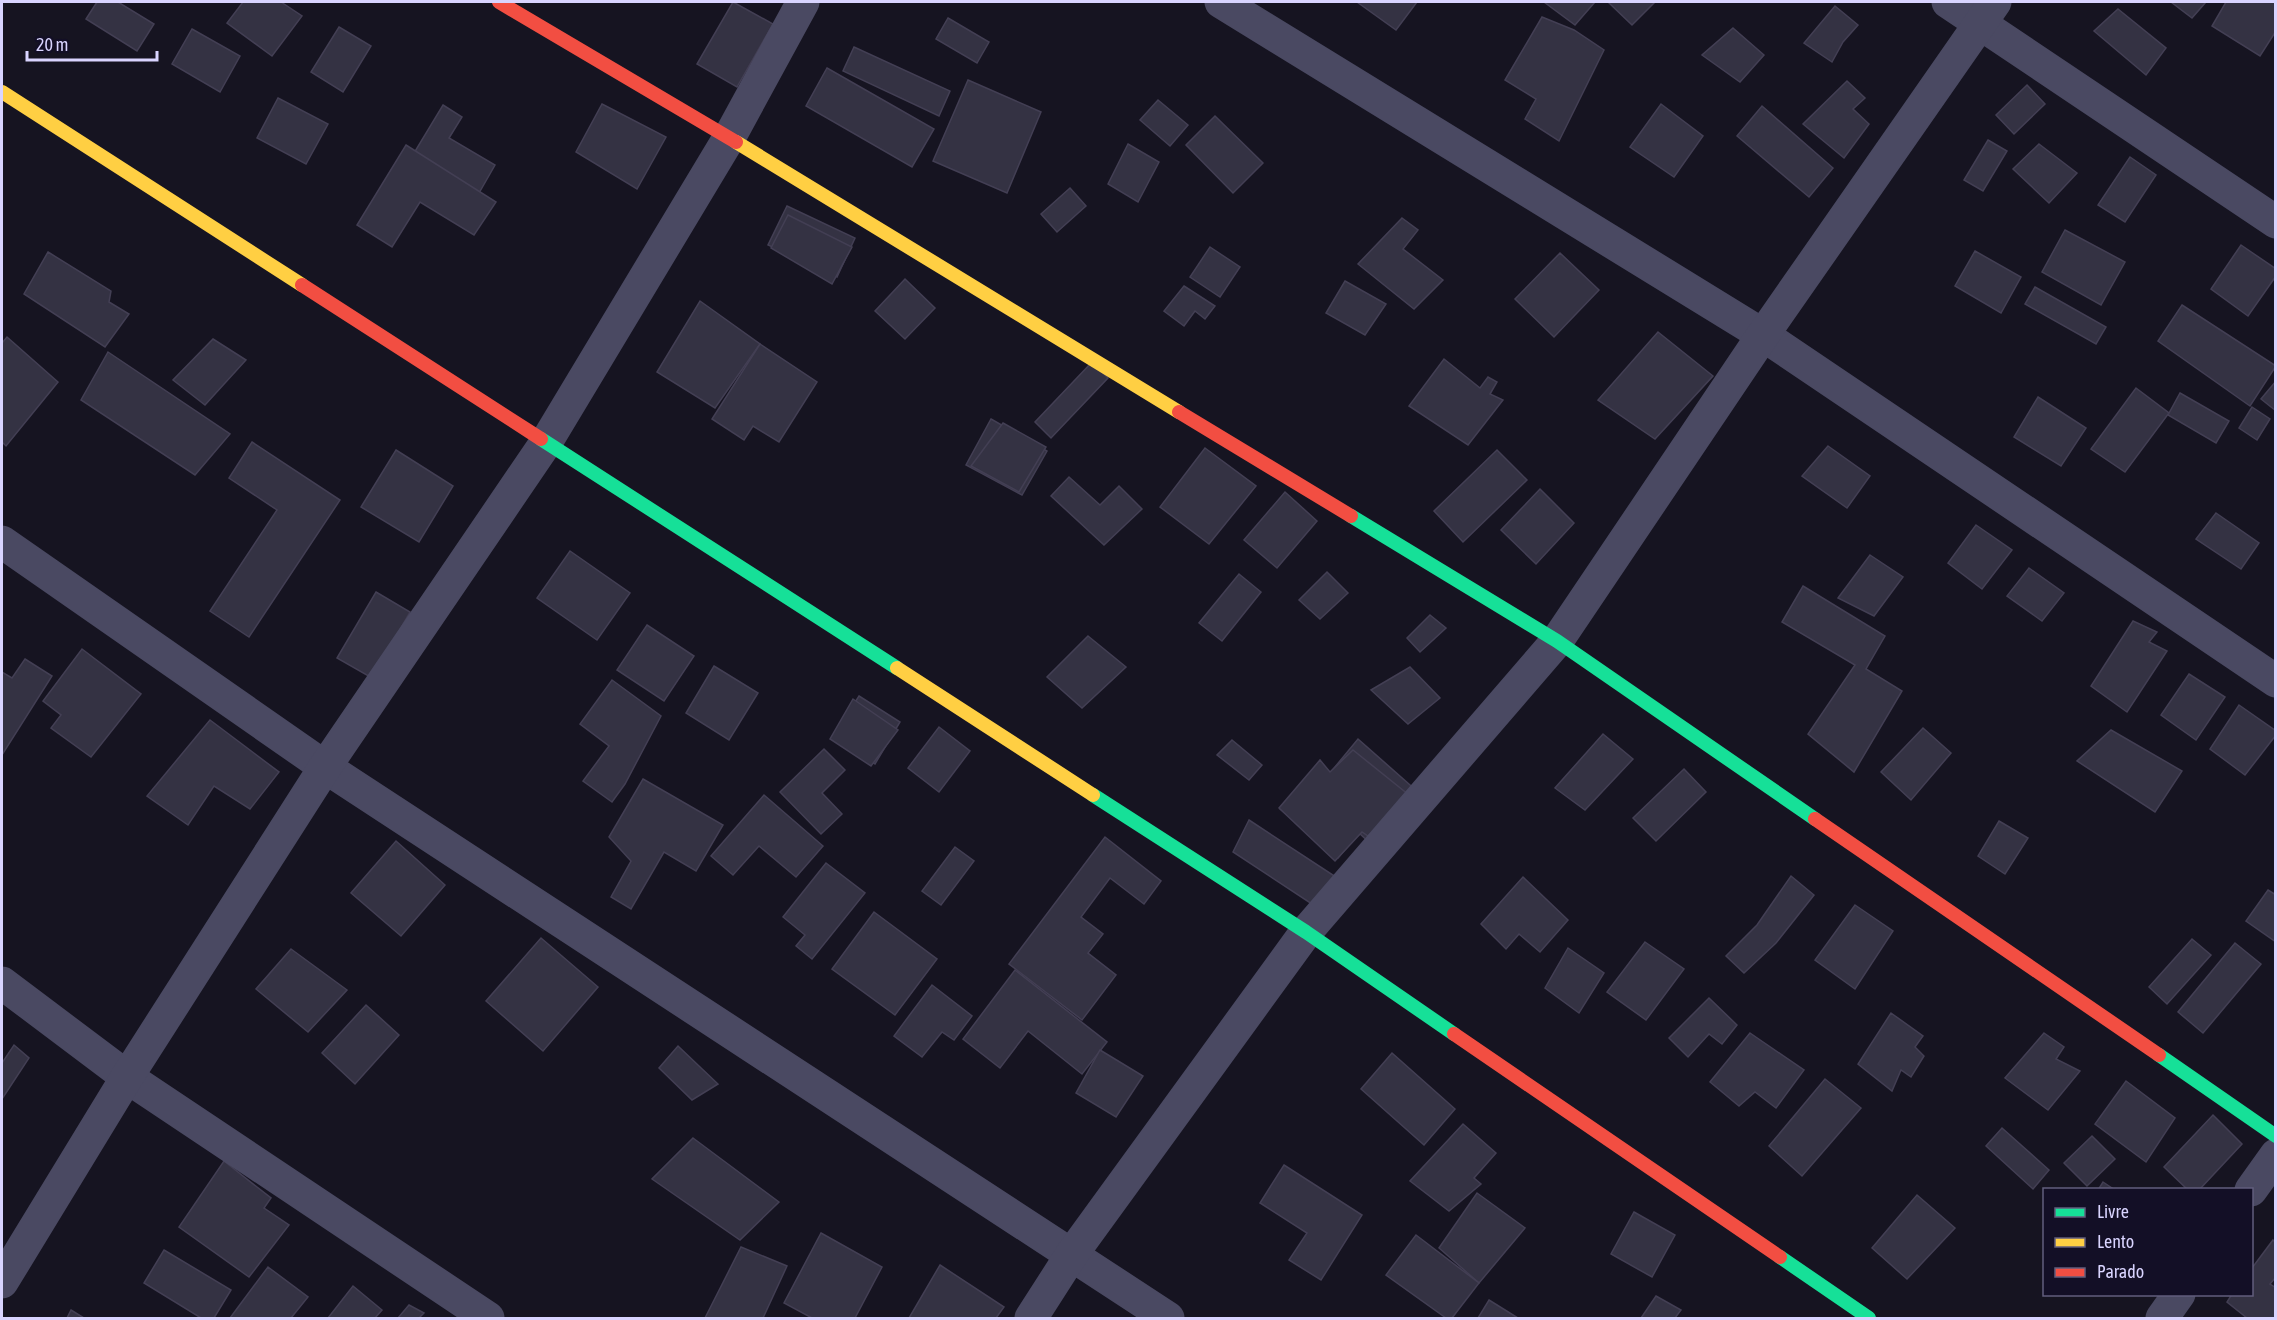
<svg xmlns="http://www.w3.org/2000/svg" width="2277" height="1320" font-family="'Asap Condensed',sans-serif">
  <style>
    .building { fill: #343243; stroke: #433f54; stroke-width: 1.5 }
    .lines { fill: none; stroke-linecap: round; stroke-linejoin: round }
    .street { stroke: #4a4962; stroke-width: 33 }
    .fast { stroke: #16e098; stroke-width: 14 }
    .slow { stroke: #ffcf43; stroke-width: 14 }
    .jam { stroke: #f24e42; stroke-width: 14 }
  </style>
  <rect width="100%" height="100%" fill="#161421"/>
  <g class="building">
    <polygon points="97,2 118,2 154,24 137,51 86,19"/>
    <polygon points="243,2 281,2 302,16 272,56 227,23"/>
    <polygon points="733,2 773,24 737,87 697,64"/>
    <polygon points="1357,2 1417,2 1396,30"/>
    <polygon points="1544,2 1595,2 1575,25"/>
    <polygon points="1608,2 1655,2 1632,25"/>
    <polygon points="2171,2 2206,2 2192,18"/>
    <polygon points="2226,2 2276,2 2276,31 2260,56 2212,26"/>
    <polygon points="1835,6 1858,25 1843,42 1832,62 1804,43"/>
    <polygon points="2118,9 2166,48 2146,75 2094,31"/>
    <polygon points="1542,17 1574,30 1604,50 1559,141 1525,119 1536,99 1505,80"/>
    <polygon points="948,18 989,42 977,63 936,39"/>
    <polygon points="339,27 371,46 343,92 311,72"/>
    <polygon points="1733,28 1764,55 1740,82 1702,55"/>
    <polygon points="192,29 240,56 220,92 172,64"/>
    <polygon points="854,47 950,91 939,116 843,71"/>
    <polygon points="827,68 934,129 912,167 806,106"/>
    <polygon points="968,80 1041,112 1007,193 933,161"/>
    <polygon points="1847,81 1865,98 1853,109 1869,124 1844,158 1803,124"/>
    <polygon points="2027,85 2045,104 2014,134 1996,115"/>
    <polygon points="278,98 328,124 306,164 257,138"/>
    <polygon points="1158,100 1188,125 1170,146 1140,120"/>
    <polygon points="602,104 666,137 637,189 576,152"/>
    <polygon points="1661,104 1703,136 1674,177 1630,147"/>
    <polygon points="443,105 462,117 449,138 495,165 479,193 414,153"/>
    <polygon points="1762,106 1833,168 1809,197 1737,136"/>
    <polygon points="1215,116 1263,163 1233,193 1186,145"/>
    <polygon points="1988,140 2007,151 1983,191 1964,180"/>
    <polygon points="1128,144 1159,162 1138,202 1108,184"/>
    <polygon points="2039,144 2077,173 2049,203 2013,169"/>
    <polygon points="406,145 496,202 474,235 420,202 392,247 357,225"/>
    <polygon points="2130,157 2156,175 2125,222 2098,205"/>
    <polygon points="1070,188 1086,206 1057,232 1041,214"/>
    <polygon points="787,206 855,238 837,277 768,245"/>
    <polygon points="788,215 852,247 832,284 771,248"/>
    <polygon points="1402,218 1418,230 1403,249 1443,280 1414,309 1358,264"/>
    <polygon points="2065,230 2125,262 2101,305 2042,272"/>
    <polygon points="2241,245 2276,269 2276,276 2248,316 2211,289"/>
    <polygon points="1210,247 1240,267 1220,297 1190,277"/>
    <polygon points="1975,251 2021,277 2001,313 1955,286"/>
    <polygon points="48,252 111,291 109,302 129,314 105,347 24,294"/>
    <polygon points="1560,253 1599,290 1554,337 1515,299"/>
    <polygon points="905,279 935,308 905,339 875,311"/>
    <polygon points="1345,281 1386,304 1365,335 1326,313"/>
    <polygon points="1184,286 1215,306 1205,319 1195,311 1184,326 1164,311"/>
    <polygon points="2035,287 2106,327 2096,344 2025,304"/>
    <polygon points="700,301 760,344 715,408 657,372"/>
    <polygon points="2182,305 2276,366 2250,406 2158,341"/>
    <polygon points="1658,332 1713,376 1655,439 1598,400"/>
    <polygon points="7,337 58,382 6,446 2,442 2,343"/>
    <polygon points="213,339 246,360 205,405 173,380"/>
    <polygon points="760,344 817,382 779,442 753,426 744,440 712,419"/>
    <polygon points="108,352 230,434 195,475 81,400"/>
    <polygon points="1444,359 1480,388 1488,377 1497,382 1490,394 1503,400 1468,445 1409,406"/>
    <polygon points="1092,362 1108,378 1051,438 1035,422"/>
    <polygon points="2276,381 2276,411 2261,399"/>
    <polygon points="2136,388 2169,413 2125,472 2091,449"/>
    <polygon points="2180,393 2229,421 2216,443 2168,415"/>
    <polygon points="2038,397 2086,428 2061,466 2014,437"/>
    <polygon points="2252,407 2270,419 2257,440 2239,428"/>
    <polygon points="991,419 1047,451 1022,495 966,465"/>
    <polygon points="1003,423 1046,447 1019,492 971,466"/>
    <polygon points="252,442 340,500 249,637 210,611 277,510 229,478"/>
    <polygon points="1828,446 1870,476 1847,508 1802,476"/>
    <polygon points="1205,448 1256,486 1209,544 1160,507"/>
    <polygon points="396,450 453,486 419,542 361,507"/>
    <polygon points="1497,450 1527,480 1463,542 1434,511"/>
    <polygon points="1069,477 1100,505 1119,486 1142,509 1104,545 1051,496"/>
    <polygon points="1540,489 1574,523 1536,564 1501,530"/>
    <polygon points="1285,492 1317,521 1277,568 1244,540"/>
    <polygon points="2216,513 2259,543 2241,569 2196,539"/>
    <polygon points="1976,525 2012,550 1982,589 1948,563"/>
    <polygon points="570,551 630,593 597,640 537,598"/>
    <polygon points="1870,555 1903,577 1874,616 1838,598"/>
    <polygon points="2029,568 2064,593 2042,621 2007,596"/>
    <polygon points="1327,572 1348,593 1320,619 1299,600"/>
    <polygon points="1239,574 1261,592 1222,641 1199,623"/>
    <polygon points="1803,586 1885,636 1866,669 1902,691 1854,772 1808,734 1855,665 1782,622"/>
    <polygon points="376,592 410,612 372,678 337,658"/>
    <polygon points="1430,615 1446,628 1420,652 1407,638"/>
    <polygon points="2133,621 2157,632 2149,642 2167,651 2127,712 2091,686"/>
    <polygon points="647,625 694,656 664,701 617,670"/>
    <polygon points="1088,636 1126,667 1082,708 1047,677"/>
    <polygon points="82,649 141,694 91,757 51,728 61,715 43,701"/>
    <polygon points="25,659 52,676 2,755 2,672 12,678"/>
    <polygon points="714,666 758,693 729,740 686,713"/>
    <polygon points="1410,667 1440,698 1408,724 1371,690"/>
    <polygon points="2189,674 2225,697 2196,740 2161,715"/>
    <polygon points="612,680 661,716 625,784 612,802 583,781 609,746 580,724"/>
    <polygon points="859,696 900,722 875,764 832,738"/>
    <polygon points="853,699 898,730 871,766 830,739"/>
    <polygon points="2239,705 2276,731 2276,735 2245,775 2210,749"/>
    <polygon points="210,720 279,772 250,809 214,786 188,825 147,796"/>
    <polygon points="939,727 970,751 939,792 908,768"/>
    <polygon points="1923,728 1951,753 1911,800 1881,772"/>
    <polygon points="2111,730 2182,771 2155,812 2077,761"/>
    <polygon points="1603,734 1633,759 1585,810 1555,788"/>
    <polygon points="1358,739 1418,792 1373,846 1359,833 1338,858 1280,809 1319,763 1330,773"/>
    <polygon points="1232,740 1262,765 1249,780 1217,755"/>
    <polygon points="824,749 845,770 822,793 842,814 821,834 780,792"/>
    <polygon points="1353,750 1409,795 1371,838 1362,832 1335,861 1279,808 1320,760 1330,772"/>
    <polygon points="1684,769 1706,792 1656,841 1633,818"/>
    <polygon points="643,779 723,825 696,871 664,852 631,909 611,897 631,861 609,837"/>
    <polygon points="764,795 823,846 796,877 759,846 733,875 711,856"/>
    <polygon points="1249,820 1345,883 1321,910 1233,852"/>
    <polygon points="1999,821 2028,838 2005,874 1978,856"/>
    <polygon points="1105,837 1161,881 1144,904 1110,878 1081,917 1103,934 1088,953 1116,975 1082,1020 1009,964"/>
    <polygon points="396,841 445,885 401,936 351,893"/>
    <polygon points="955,847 974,861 941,905 922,891"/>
    <polygon points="826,863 865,893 812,959 796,946 805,935 783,917"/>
    <polygon points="1791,876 1814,895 1776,943 1744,973 1726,956 1757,925"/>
    <polygon points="1523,877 1568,920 1540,952 1519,934 1506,949 1481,924"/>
    <polygon points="2268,890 2276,895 2276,942 2246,921"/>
    <polygon points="1855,905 1893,931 1855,989 1815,960"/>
    <polygon points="874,912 937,959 895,1015 832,969"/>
    <polygon points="541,938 598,987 543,1051 486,1001"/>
    <polygon points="2192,939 2211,955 2167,1004 2149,987"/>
    <polygon points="1645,942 1684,969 1646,1020 1607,992"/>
    <polygon points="2235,943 2261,964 2203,1033 2178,1012"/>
    <polygon points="1568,948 1604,973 1579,1013 1545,988"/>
    <polygon points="291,949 347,990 308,1032 256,989"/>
    <polygon points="1015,970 1107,1042 1082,1074 1028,1031 1000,1068 963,1039"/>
    <polygon points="932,985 972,1016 954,1040 942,1032 922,1057 894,1036"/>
    <polygon points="1709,998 1737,1025 1722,1044 1709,1034 1688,1057 1669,1038"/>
    <polygon points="366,1005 399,1035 355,1084 322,1053"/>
    <polygon points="1891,1013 1923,1036 1915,1047 1924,1056 1911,1077 1901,1070 1892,1091 1858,1064"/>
    <polygon points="1750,1033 1804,1070 1776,1108 1755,1092 1739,1106 1710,1082"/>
    <polygon points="2044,1033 2064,1047 2056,1059 2080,1071 2048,1110 2005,1078"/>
    <polygon points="14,1045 29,1058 2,1099 2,1063"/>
    <polygon points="678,1046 718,1084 692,1100 659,1068"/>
    <polygon points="1100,1050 1143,1076 1116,1117 1076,1093"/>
    <polygon points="1392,1053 1455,1109 1424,1145 1361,1089"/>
    <polygon points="1825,1079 1861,1108 1802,1176 1769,1146"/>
    <polygon points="2126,1081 2175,1118 2146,1162 2095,1124"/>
    <polygon points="2213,1115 2242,1144 2199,1190 2188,1190 2164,1167"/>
    <polygon points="1463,1124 1496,1153 1474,1178 1481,1184 1449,1211 1410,1181"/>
    <polygon points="2002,1128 2049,1170 2033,1189 1986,1146"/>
    <polygon points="2092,1136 2115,1159 2087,1186 2064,1163"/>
    <polygon points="693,1138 779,1202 740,1240 652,1179"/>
    <polygon points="224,1161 271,1198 264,1208 289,1225 249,1277 179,1227"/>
    <polygon points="1284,1165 1362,1215 1321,1280 1289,1260 1307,1233 1260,1203"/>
    <polygon points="2103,1182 2115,1190 2098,1190"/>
    <polygon points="1477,1193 1525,1228 1479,1283 1439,1248"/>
    <polygon points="1917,1195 1955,1228 1907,1279 1872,1248"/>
    <polygon points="1634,1212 1675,1235 1652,1277 1611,1254"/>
    <polygon points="821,1233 882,1267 855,1318 812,1318 784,1303"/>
    <polygon points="1416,1235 1479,1283 1452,1318 1446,1318 1386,1275"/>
    <polygon points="2273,1240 2276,1243 2276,1277 2270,1284 2276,1288 2276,1318 2247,1318 2227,1302 2232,1294 2252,1294 2252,1268"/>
    <polygon points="741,1247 787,1266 763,1318 705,1318"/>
    <polygon points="164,1250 231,1290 214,1318 201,1318 144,1283"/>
    <polygon points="940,1265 1004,1307 996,1318 909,1318"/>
    <polygon points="268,1267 308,1297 291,1318 230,1318"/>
    <polygon points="353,1286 382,1310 375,1318 328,1318"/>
    <polygon points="1656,1296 1681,1310 1675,1318 1641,1318"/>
    <polygon points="1489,1300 1518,1318 1478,1318"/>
    <polygon points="409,1305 424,1313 419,1318 398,1318"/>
    <polygon points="71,1310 84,1318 67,1318"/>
  </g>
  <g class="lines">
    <g class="street">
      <polyline points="1221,2 1763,335 2276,681"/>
      <polyline points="1948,2 2276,222"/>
      <polyline points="2,542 325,767 1168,1318"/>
      <polyline points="2,983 127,1077 488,1318"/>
      <polyline points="2251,1190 2276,1155"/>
      <polyline points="2,1282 127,1077 325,767 545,444 729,138 803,2"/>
      <polyline points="1031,1318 1072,1254 1306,932 1557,641 1763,335 1995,2"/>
      <polyline points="2162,1318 2179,1294"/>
    </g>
    <g class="fast">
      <polyline points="541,439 897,668"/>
      <polyline points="1351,516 1557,641 1815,819"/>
      <polyline points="1093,795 1306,932 1454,1034"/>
      <polyline points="2159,1055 2276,1136"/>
      <polyline points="1780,1257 1869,1318"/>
    </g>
    <g class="slow">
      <polyline points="2,92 302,285"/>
      <polyline points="736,142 1179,412"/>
      <polyline points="897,668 1093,795"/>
    </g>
    <g class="jam">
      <polyline points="499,2 736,142"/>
      <polyline points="302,285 541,439"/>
      <polyline points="1179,412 1351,516"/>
      <polyline points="1815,819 2159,1055"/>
      <polyline points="1454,1034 1780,1257"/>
    </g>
  </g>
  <rect width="2277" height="1320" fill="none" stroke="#d9d4ff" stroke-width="6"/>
  <rect x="2043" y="1188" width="210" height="108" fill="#130f26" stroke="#625e7d" stroke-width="1.5"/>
  <rect x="2055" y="1208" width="30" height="9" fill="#16e098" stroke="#625e7d" stroke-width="1.5"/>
  <text x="2097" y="1218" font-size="18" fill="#d9d4ff">Livre</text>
  <rect x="2055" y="1238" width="30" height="9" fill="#ffcf43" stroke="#625e7d" stroke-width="1.5"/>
  <text x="2097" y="1248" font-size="18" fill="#d9d4ff">Lento</text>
  <rect x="2055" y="1268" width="30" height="9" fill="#f24e42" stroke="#625e7d" stroke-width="1.5"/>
  <text x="2097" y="1278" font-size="18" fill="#d9d4ff">Parado</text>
  <path d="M27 51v9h130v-9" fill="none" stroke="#d9d4ff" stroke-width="3"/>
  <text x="36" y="51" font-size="18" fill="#d9d4ff" stroke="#130f26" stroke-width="4.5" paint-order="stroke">20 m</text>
</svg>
